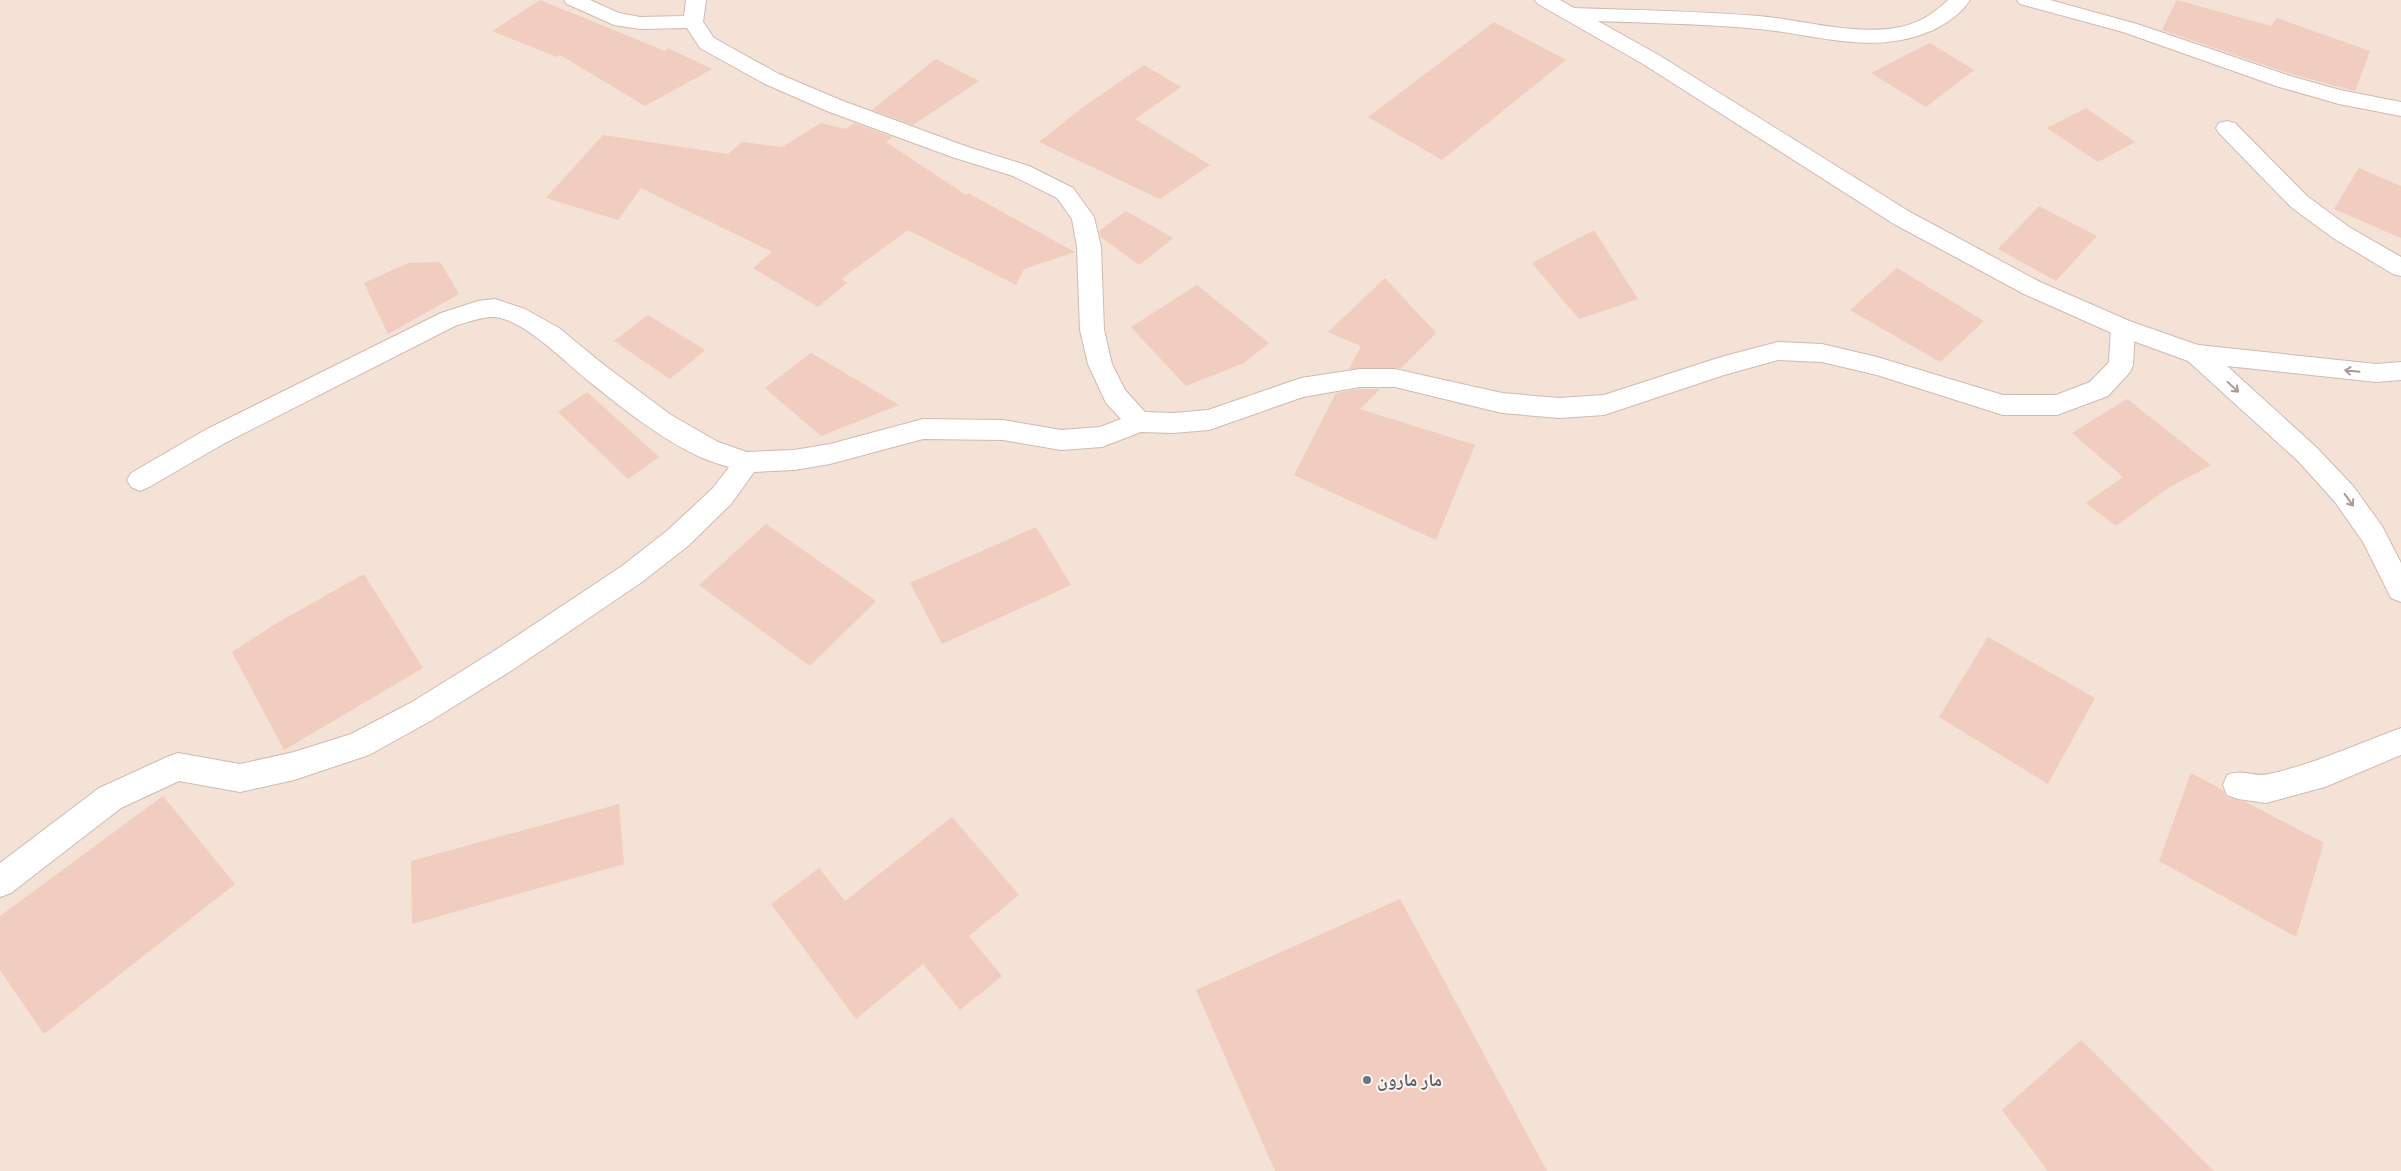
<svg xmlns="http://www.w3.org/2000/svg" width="2401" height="1171" font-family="'DM Sans','Noto Naskh Arabic',sans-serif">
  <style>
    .residential { fill: #f4e2d6 }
    .building { fill: #f1ccc0 }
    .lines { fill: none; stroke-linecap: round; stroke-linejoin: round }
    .minor-casing { stroke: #d0bab0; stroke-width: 2 }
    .tertiary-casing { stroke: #d0bab0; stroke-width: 2 }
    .minor { fill: #fff; fill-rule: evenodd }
    .tertiary { fill: #fff; fill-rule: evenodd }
    .oneway { stroke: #ad9994 }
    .worship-dot { fill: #6b7280; stroke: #fff6ee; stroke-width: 2 }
    .labels { text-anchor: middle; stroke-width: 4; stroke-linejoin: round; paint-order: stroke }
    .near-worship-label { font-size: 18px; font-weight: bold; fill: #5b616d; stroke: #fff6ee; text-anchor: start }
  </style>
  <rect width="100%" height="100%" fill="#fcf1e8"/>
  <rect class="residential" x="0" y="0" width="2401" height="1171"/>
  <g class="building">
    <polygon points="540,0 665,51 668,48 712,69 645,106 560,55 557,57 492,31"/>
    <polygon points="2177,0 2271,26 2277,18 2370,51 2355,91 2291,74 2162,30"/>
    <polygon points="1494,22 1566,60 1442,160 1368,117"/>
    <polygon points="1930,43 1974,70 1926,107 1871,73"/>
    <polygon points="936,59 979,81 913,125 872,110"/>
    <polygon points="1144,65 1181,87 1135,119 1210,165 1160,199 1039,142 1082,108"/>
    <polygon points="2086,108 2135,142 2098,162 2047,128"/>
    <polygon points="821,123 846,129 854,123 893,137 886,142 966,195 968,193 1075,252 1024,269 1016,285 908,230 841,279 847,283 818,307 753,268 772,252 641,188 618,220 546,198 603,135 728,154 742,142 782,147"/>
    <polygon points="2359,168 2401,186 2401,238 2334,209"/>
    <polygon points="2039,206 2097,236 2056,281 1998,249"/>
    <polygon points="1126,211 1173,238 1139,265 1101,237 1099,231"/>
    <polygon points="1594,230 1638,299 1579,319 1532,263"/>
    <polygon points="440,262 459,294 388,334 364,283 408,263"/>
    <polygon points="1897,268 1984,321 1940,362 1850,310"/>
    <polygon points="1385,278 1436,333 1401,368 1349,369 1361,346 1328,332"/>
    <polygon points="1197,285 1269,343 1244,363 1186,386 1131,327"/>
    <polygon points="648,315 705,350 670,379 614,341"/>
    <polygon points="811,353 899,405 821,436 765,388"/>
    <polygon points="1360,389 1380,389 1360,409 1475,445 1436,540 1294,475 1336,393"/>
    <polygon points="587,392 659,457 628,479 558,412"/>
    <polygon points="2127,399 2211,465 2168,488 2116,526 2086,503 2123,477 2072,433"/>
    <polygon points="766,524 876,601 810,666 699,585"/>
    <polygon points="1036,527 1071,585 942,644 910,583"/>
    <polygon points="364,574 423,668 284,750 232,652 277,623"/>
    <polygon points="1988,637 2095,698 2048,784 1939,717"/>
    <polygon points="2191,773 2223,790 2226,797 2246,802 2324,843 2296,937 2159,861"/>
    <polygon points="163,796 235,884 44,1034 0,970 0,916"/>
    <polygon points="619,804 624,864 412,924 411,861"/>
    <polygon points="952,817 1019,895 969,936 1002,976 960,1010 923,964 856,1019 771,904 819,868 845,901"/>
    <polygon points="1400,899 1547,1171 1275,1171 1196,990"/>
    <polygon points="2081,1040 2214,1171 2048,1171 2002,1110"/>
  </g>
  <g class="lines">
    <g class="minor-casing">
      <g id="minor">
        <path d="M564,0H590L619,13L640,17L684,16L686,0H706L703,22L714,38L779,74L843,101L968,147L1029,166L1073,188L1094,217L1101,247L1104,330L1112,364L1125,390L1145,412L1173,413L1208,410L1301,378L1360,369H1395L1502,393L1559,398L1604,395L1721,357L1778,342L1822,344L1877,357L2003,395H2056L2090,382L2109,362L2111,328L2114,322L2123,319L2132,322L2135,328L2133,365L2130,372L2108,396L2057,415H2003L1877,375L1822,362L1778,360L1724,375L1604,415L1559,418L1502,413L1395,387H1360L1303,397L1209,430L1173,433L1141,432L1102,447L1061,450L1003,440L923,439L830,464L794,470L754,472L731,504L688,546L642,582L514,669L432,720L369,755L294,780L240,792L179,781L121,808L11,893L0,897V863L99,788L167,757L178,753L240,764L294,752L351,734L412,702L494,651L622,566L668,530L713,488L729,467C719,464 709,461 700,457C659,438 621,407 586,379C564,361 524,320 495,317C483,316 469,322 457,325L225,443L149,487L140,491L131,487L127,480L131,473L207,429L441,313L478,301L495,299L525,309L559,328L604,365L671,415L718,442L747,452L794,450L830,444L923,419L1003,420L1061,430L1100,427L1121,419L1106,403L1088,364L1080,330L1077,247L1072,219L1057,198L1013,176L952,157L827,111L765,84L700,48L687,28L640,29L614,25L567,4Z"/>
        <path d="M1948,0H1970C1954,24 1923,37 1895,41C1850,48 1803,33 1759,29C1697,23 1634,23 1572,20L1565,18L1562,14L1565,10L1572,8C1634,10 1697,11 1759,16C1803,20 1851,35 1895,28C1916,25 1934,14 1948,0Z"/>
        <polygon points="2017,0 2050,0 2137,24 2290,76 2340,90 2401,102 2401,116 2339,104 2276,86 2123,32 2020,4"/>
        <polygon points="2227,121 2235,123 2307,196 2349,227 2401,257 2401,276 2393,274 2333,238 2291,207 2219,133 2216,128 2219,123"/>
        <path d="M2401,728V755L2325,787L2266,803L2238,799L2227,795L2223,785L2227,775C2245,768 2254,778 2269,774C2315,764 2357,744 2401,728Z"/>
      </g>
    </g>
    <g class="tertiary-casing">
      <polygon id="tertiary" points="1535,0 1560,0 1657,54 1910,212 2040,282 2132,322 2198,345 2376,364 2401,362 2401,380 2376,382 2227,366 2316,447 2353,486 2382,526 2401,563 2401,602 2391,598 2363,542 2335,502 2298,461 2188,361 2114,334 2024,294 1894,224 1643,64 1538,4"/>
    </g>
    <use href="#minor" class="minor"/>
    <use href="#tertiary" class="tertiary"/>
  </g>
  <defs><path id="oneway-shaft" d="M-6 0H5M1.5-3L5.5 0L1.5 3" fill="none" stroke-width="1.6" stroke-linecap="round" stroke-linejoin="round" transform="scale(1.25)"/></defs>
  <g class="oneway">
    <use href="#oneway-shaft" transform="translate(2352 371) rotate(-174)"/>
    <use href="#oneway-shaft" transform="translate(2233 387) rotate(43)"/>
    <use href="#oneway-shaft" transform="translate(2349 500) rotate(54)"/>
  </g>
  <circle class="worship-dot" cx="1367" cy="1080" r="5"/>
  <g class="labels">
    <g class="near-worship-label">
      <text x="1377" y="1086">مار مارون</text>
    </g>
  </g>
</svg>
